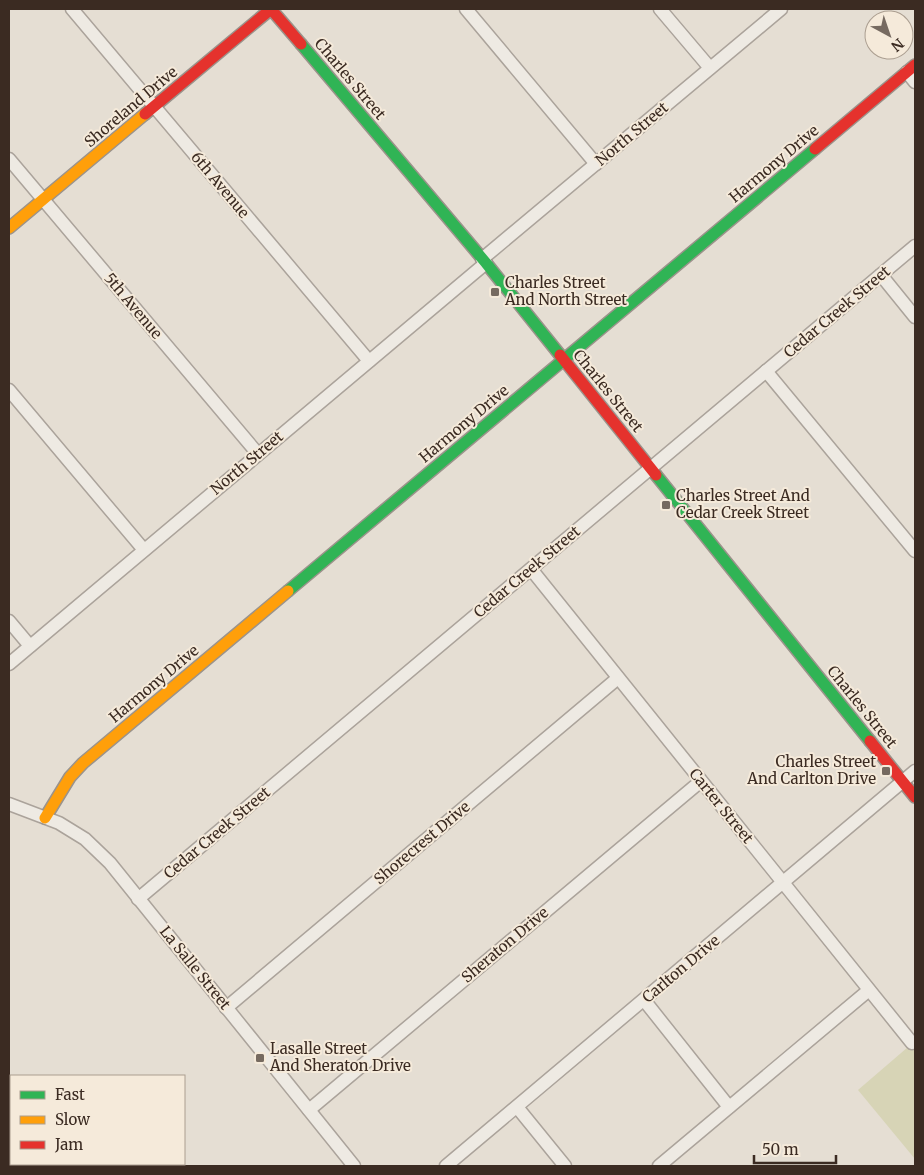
<svg xmlns="http://www.w3.org/2000/svg" width="924" height="1175" font-family="Merriweather,serif">
  <style>
    .green { fill: #d7d4b6 }
    .lines { fill: none; stroke-linecap: round; stroke-linejoin: round }
    .street-casing { stroke: #aba39b; stroke-width: 15 }
    .fast-casing { stroke: #9b938b; stroke-width: 14 }
    .slow-casing { stroke: #9b938b; stroke-width: 14 }
    .jam-casing { stroke: #9b938b; stroke-width: 14 }
    .street { stroke: #eeeae3; stroke-width: 12 }
    .fast { stroke: #30b455; stroke-width: 11 }
    .slow { stroke: #ff9f0a; stroke-width: 11 }
    .jam { stroke: #e5322d; stroke-width: 11 }
    .poi-dot { fill: #766a60; stroke: #f5eada; stroke-width: 2 }
    .labels { text-anchor: middle; stroke-width: 4; stroke-linejoin: round; paint-order: stroke }
    .street-label { font-size: 15px; fill: #3b2b22; stroke: #f5eada }
    .poi-label { font-size: 15px; fill: #3b2b22; stroke: #f5eada; text-anchor: start }
  </style>
  <rect width="100%" height="100%" fill="#e5ded3"/>
  <polygon class="green" points="915,1041 915,1159 858,1090"/>
  <g class="lines">
    <g class="street-casing">
      <g id="street">
        <polyline points="72,9 369,361"/>
        <polyline points="466,9 596,164"/>
        <polyline points="660,9 710,68"/>
        <polyline points="907,72 915,82"/>
        <polyline points="9,159 258,454"/>
        <polyline points="482,259 781,9"/>
        <polyline points="881,275 915,317"/>
        <polyline points="766,371 915,551"/>
        <polyline points="9,390 144,550"/>
        <polyline points="531,569 912,1043"/>
        <polyline points="9,621 30,646"/>
        <polyline points="9,664 486,263"/>
        <polyline points="9,804 59,823 85,839 110,863 354,1166"/>
        <polyline points="138,899 915,246"/>
        <polyline points="644,1000 729,1107"/>
        <polyline points="226,1008 618,678"/>
        <polyline points="517,1107 565,1166"/>
        <polyline points="309,1110 701,781"/>
        <polyline points="446,1166 915,771"/>
        <polyline points="659,1166 869,990"/>
      </g>
    </g>
    <g class="fast-casing">
      <g id="fast">
        <polyline points="301,44 486,263 560,355"/>
        <polyline points="656,475 870,741"/>
        <polyline points="288,591 815,149"/>
      </g>
    </g>
    <g class="slow-casing">
      <g id="slow">
        <polyline points="9,228 145,114"/>
        <polyline points="45,818 70,777 83,763 288,591"/>
      </g>
    </g>
    <g class="jam-casing">
      <g id="jam">
        <polyline points="145,114 271,9 301,44"/>
        <polyline points="815,149 915,65"/>
        <polyline points="560,355 656,475"/>
        <polyline points="870,741 915,797"/>
      </g>
    </g>
    <use href="#street" class="street"/>
    <use href="#fast" class="fast"/>
    <use href="#slow" class="slow"/>
    <use href="#jam" class="jam"/>
  </g>
  <g class="poi-dot">
    <rect x="490" y="287" width="10" height="10" rx="2.5"/>
    <rect x="661" y="500" width="10" height="10" rx="2.5"/>
    <rect x="881" y="766" width="10" height="10" rx="2.5"/>
    <rect x="255" y="1053" width="10" height="10" rx="2.5"/>
  </g>
  <g class="labels">
    <g class="street-label">
      <text transform="translate(350 79) rotate(50)" y="5">Charles Street</text>
      <text transform="translate(131 107) rotate(-40)" y="5">Shoreland Drive</text>
      <text transform="translate(632 134) rotate(-40)" y="5">North Street</text>
      <text transform="translate(774 164) rotate(-40)" y="5">Harmony Drive</text>
      <text transform="translate(220 185) rotate(50)" y="5">6th Avenue</text>
      <text transform="translate(133 306) rotate(50)" y="5">5th Avenue</text>
      <text transform="translate(837 312) rotate(-40)" y="5">Cedar Creek Street</text>
      <text transform="translate(608 391) rotate(51)" y="5">Charles Street</text>
      <text transform="translate(464 424) rotate(-40)" y="5">Harmony Drive</text>
      <text transform="translate(247 463) rotate(-40)" y="5">North Street</text>
      <text transform="translate(527 572) rotate(-40)" y="5">Cedar Creek Street</text>
      <text transform="translate(154 684) rotate(-40)" y="5">Harmony Drive</text>
      <text transform="translate(862 707) rotate(51)" y="5">Charles Street</text>
      <text transform="translate(721 806) rotate(51)" y="5">Carter Street</text>
      <text transform="translate(217 833) rotate(-40)" y="5">Cedar Creek Street</text>
      <text transform="translate(422 843) rotate(-40)" y="5">Shorecrest Drive</text>
      <text transform="translate(505 945) rotate(-40)" y="5">Sheraton Drive</text>
      <text transform="translate(195 968) rotate(51)" y="5">La Salle Street</text>
      <text transform="translate(681 969) rotate(-40)" y="5">Carlton Drive</text>
    </g>
    <g class="poi-label">
      <text x="505" y="288">Charles Street<tspan x="505" dy="17">And North Street</tspan></text>
      <text x="676" y="501">Charles Street And<tspan x="676" dy="17">Cedar Creek Street</tspan></text>
      <text x="876" y="767" text-anchor="end">Charles Street<tspan x="876" dy="17">And Carlton Drive</tspan></text>
      <text x="270" y="1054">Lasalle Street<tspan x="270" dy="17">And Sheraton Drive</tspan></text>
    </g>
  </g>
  <rect width="924" height="1175" fill="none" stroke="#3b2b22" stroke-width="20"/>
  <rect x="10" y="1075" width="175" height="90" fill="#f5eada" stroke="#ab9e90"/>
  <rect x="20" y="1091" width="25" height="8" fill="#30b455" stroke="#ab9e90"/>
  <text x="55" y="1100" font-size="15" fill="#3b2b22">Fast</text>
  <rect x="20" y="1116" width="25" height="8" fill="#ff9f0a" stroke="#ab9e90"/>
  <text x="55" y="1125" font-size="15" fill="#3b2b22">Slow</text>
  <rect x="20" y="1141" width="25" height="8" fill="#e5322d" stroke="#ab9e90"/>
  <text x="55" y="1150" font-size="15" fill="#3b2b22">Jam</text>
  <g transform="translate(889 35) rotate(140)"><circle r="24" fill="#f5eada" stroke="#ab9e90"/>
  <path d="M0-4L9 19L0 12L-9 19Z" fill="#766a60"/>
  <text y="-8" font-size="14" font-weight="bold" text-anchor="middle" fill="#3b2b22">N</text>
  </g>
  <path d="M754 1155v8h82v-8" fill="none" stroke="#3b2b22" stroke-width="2.5"/>
  <text x="762" y="1155" font-size="15" fill="#3b2b22" stroke="#f5eada" stroke-width="4" paint-order="stroke">50 m</text>
</svg>
